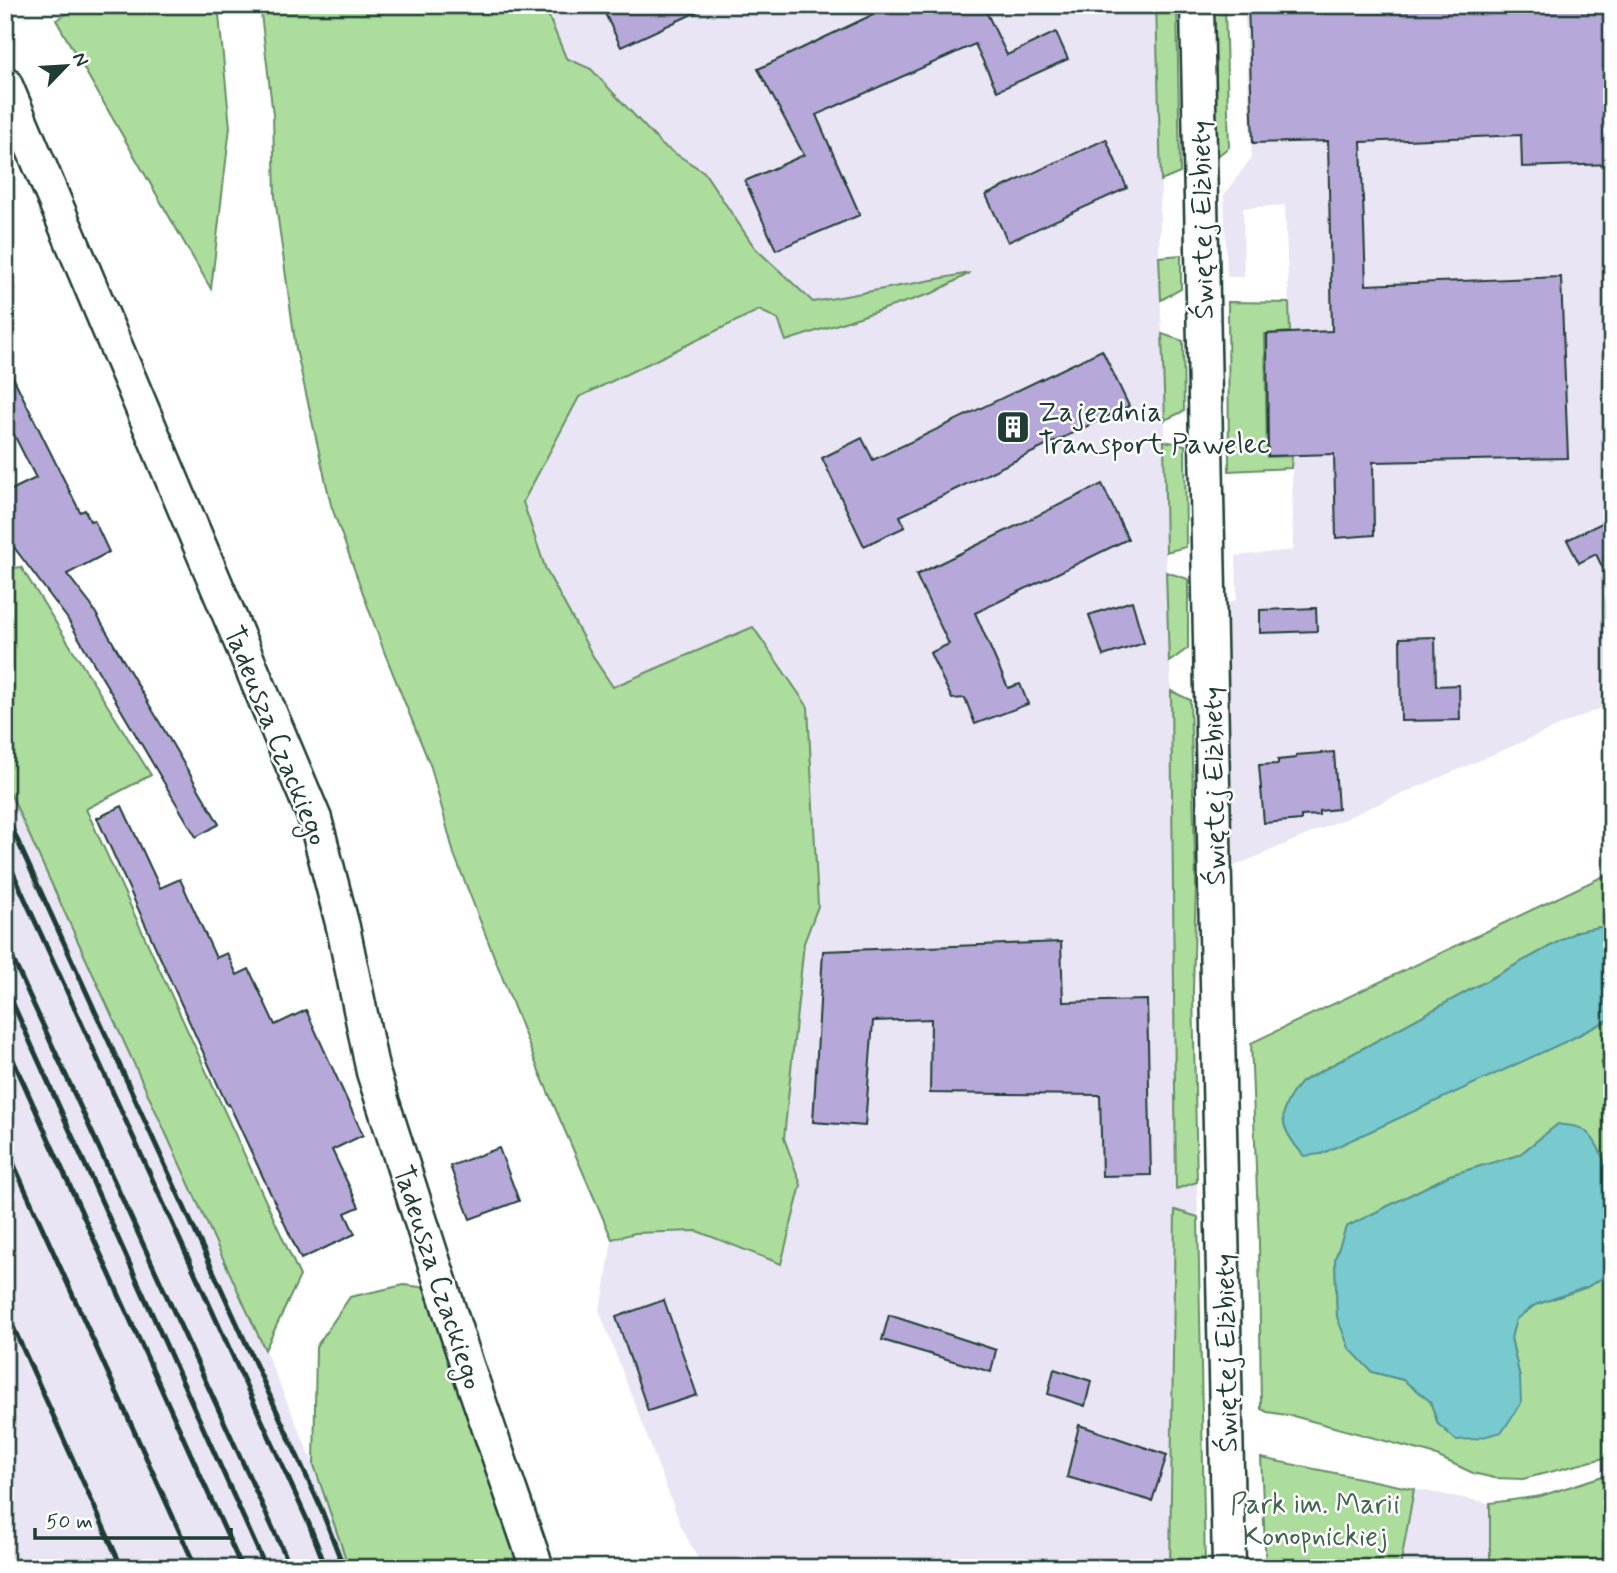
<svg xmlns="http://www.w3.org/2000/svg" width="1617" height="1573" font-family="Mynerve,sans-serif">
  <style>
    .built { fill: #e9e5f4 }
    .green { fill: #addd9c; stroke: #668d68; stroke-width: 2 }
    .water { fill: #78cacf; stroke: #549291; stroke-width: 2 }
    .building { fill: #b6a9d9; stroke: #1f3d34; stroke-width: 2 }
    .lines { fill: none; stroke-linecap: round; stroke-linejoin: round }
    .minor-casing { stroke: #1f3d34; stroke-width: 37 }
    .minor { stroke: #fff; stroke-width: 32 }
    .rail { stroke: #1f3d34; stroke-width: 5 }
    .labels { text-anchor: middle; stroke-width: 5; stroke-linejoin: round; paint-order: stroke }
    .street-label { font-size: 28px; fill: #1f3d34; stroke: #fff }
    .poi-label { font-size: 28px; fill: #1f3d34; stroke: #fff; text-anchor: start }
    .park-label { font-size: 28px; fill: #42654e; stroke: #fff }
  </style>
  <rect width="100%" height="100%" fill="#fff"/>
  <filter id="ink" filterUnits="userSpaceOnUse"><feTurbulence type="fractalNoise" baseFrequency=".0143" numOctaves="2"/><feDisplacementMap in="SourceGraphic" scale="14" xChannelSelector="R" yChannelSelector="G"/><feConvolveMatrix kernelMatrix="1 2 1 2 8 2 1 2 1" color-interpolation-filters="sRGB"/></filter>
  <g filter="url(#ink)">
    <g class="built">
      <polygon points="544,5 1156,5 1161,181 1159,257 1165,420 1166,572 1172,707 1176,1188 1197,1182 1198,1217 1175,1211 1170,1568 703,1568 681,1526 599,1310 604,1293 612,1239 635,1233 697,1231 781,1264 801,1186 784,1138 804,943 818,906 781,670 753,627 613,687 595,660 546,570 523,502 579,397 759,309 778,319 787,340 967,274 813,302 755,248 704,172 662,145 591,69 566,58"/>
      <polygon points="1244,5 1612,5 1612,703 1228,869 1224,606 1237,599 1236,556 1293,550 1292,457 1267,457 1265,334 1290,332 1285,205 1243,208 1244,277 1227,277 1224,195 1252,157"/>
      <polygon points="5,782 265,1350 314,1465 349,1568 5,1568"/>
      <polygon points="1414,1489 1490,1503 1490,1568 1400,1568"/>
    </g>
    <g class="green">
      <polygon points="82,5 218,5 230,127 211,289 56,20"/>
      <polygon points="260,5 544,5 566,58 591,69 662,145 704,172 755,248 813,302 970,273 933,293 786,341 778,319 759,310 579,397 523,502 546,570 595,660 613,687 753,627 808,707 818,906 804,943 784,1138 801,1185 781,1264 697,1231 635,1233 612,1239 539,1071 454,854 431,767 385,654 331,505 296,349 275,197 273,115"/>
      <polygon points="1156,5 1177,5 1180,173 1161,181"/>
      <polygon points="1212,5 1225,6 1229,147 1215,158"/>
      <polygon points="1181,255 1181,289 1161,300 1159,257"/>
      <polygon points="1228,302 1289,303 1290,332 1265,334 1267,457 1292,456 1291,468 1229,471"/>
      <polygon points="1162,334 1183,341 1184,411 1165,420"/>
      <polygon points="1164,441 1185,445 1186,547 1166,552"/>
      <polygon points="21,567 151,775 86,809 300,1276 265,1350 5,782 5,569"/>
      <polygon points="1166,572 1188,579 1188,648 1169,662"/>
      <polygon points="1171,691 1190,700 1196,884 1193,991 1197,1182 1176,1189"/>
      <polygon points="1612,872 1612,930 1600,927 1578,931 1301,1082 1569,1040 1612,1018 1612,1057 1601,1062 1612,1085 1612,1176 1608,1163 1558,1124 1519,1155 1450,1175 1347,1227 1335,1259 1337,1317 1372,1372 1403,1380 1430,1401 1438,1424 1520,1378 1511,1338 1516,1319 1535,1305 1587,1287 1612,1272 1612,1456 1523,1479 1494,1478 1473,1473 1430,1453 1293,1416 1267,1412 1261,1409 1259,1243 1251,1043"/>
      <polygon points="1175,1210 1198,1217 1205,1565 1170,1568"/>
      <polygon points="404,1285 428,1288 527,1568 349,1568 314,1465 316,1347 350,1297"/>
      <polygon points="1261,1458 1414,1489 1400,1568 1266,1568"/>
      <polygon points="1612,1473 1612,1568 1490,1568 1490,1503 1541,1496"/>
    </g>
    <g class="water">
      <path d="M1600,927L1612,930V1018L1569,1040L1321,1154L1304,1156C1279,1127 1275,1112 1301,1082L1578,931Z"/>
      <path d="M1558,1124C1566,1126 1577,1125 1584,1130C1617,1154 1612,1231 1612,1272L1587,1287L1535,1305L1516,1319L1511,1338L1520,1378L1521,1403L1502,1432L1475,1439L1456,1440L1438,1424L1430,1401L1403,1380L1372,1372L1349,1348L1337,1317L1335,1259L1346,1227L1450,1175L1519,1155Z"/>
    </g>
    <g class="building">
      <polygon points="601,5 712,5 621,47"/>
      <polygon points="893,5 983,5 1007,55 1056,32 1068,59 997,91 975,44 816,115 860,215 776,250 745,181 804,155 758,69"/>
      <polygon points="1248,5 1606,5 1612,164 1522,167 1521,135 1361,142 1366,285 1561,277 1568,458 1373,462 1374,535 1336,538 1334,454 1268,456 1267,334 1332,331 1328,141 1253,143"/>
      <polygon points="1106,139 1127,188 1008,242 986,195"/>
      <polygon points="1102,350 1129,406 900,516 905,527 864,546 822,458 862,438 873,460"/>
      <polygon points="5,361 80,512 85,510 90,521 94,520 109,552 67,574 91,605 219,824 196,837 67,618 13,546 5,550 5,493 36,478 5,417"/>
      <polygon points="1102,484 1128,539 975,613 1008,688 1020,684 1028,704 975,724 965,698 952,699 930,653 949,644 916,575"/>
      <polygon points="1612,518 1612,587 1596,554 1579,563 1567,540"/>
      <polygon points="1132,601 1144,643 1103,656 1089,615"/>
      <polygon points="1316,608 1317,631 1260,633 1260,610"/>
      <polygon points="1435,637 1436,686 1459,685 1460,720 1401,721 1400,638"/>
      <polygon points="1334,752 1338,809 1319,811 1319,815 1301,816 1301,820 1264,823 1259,765 1278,764 1278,760 1296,758 1296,755"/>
      <polygon points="122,806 160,888 180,879 216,958 227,953 237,975 249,969 275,1025 306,1010 363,1135 332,1150 359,1207 345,1213 355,1234 301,1259 229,1104 227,1105 97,818"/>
      <polygon points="1061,942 1063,1002 1147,1000 1151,1175 1102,1176 1100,1095 930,1093 931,1019 873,1021 865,1126 813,1122 823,951"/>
      <polygon points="499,1148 519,1201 470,1219 450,1166"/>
      <polygon points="664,1300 697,1395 648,1411 616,1317"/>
      <polygon points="889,1315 996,1350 991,1372 882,1340"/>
      <polygon points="1054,1369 1091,1381 1085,1406 1048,1394"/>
      <polygon points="1079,1425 1167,1455 1152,1501 1067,1477"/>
    </g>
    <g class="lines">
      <g class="minor-casing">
        <g id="minor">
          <polyline points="1197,5 1229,1568"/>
          <polyline points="5,83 315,819 343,927 373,1072 467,1365 537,1568"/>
        </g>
      </g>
      <use href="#minor" class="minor"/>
      <g class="rail">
        <polyline points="5,813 320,1506 344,1568"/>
        <polyline points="5,855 309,1524 326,1568"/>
        <polyline points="5,942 291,1568"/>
        <polyline points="5,986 266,1568"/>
        <polyline points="5,1042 242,1568"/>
        <polyline points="5,1145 196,1568"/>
        <polyline points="5,1309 122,1568"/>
      </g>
    </g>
  </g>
  <defs>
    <g id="building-square" transform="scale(1.75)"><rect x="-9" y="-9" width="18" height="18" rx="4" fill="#1f3d34" stroke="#fff"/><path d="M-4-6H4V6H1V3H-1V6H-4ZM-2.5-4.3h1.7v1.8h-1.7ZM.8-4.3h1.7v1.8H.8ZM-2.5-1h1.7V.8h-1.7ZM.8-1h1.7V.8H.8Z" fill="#fff"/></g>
  </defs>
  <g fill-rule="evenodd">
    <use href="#building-square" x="1013" y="427"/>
  </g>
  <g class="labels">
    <g class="street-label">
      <text transform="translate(1201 220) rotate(-91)" y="10">Świętej Elżbiety</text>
      <text transform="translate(277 735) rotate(68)" y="10">Tadeusza Czackiego</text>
      <text transform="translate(1213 786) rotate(-91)" y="10">Świętej Elżbiety</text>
      <text transform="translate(439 1277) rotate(72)" y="10">Tadeusza Czackiego</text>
      <text transform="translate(1225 1353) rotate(-91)" y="10">Świętej Elżbiety</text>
    </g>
    <g class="poi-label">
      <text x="1038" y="421">Zajezdnia<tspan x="1038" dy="32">Transport Pawelec</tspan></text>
    </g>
    <g class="park-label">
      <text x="1315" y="1513">Park im. Marii<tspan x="1315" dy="32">Konopnickiej</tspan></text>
    </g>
  </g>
  <rect width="1617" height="1573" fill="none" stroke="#fff" stroke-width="28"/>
  <rect x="14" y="14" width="1589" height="1545" fill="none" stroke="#1f3d34" stroke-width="2.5" filter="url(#ink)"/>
  <g transform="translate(66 66) rotate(65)" stroke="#ffffff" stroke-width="5" paint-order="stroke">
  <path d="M0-5L12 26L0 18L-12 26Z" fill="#1f3d34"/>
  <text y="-10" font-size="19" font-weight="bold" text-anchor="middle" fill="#1f3d34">N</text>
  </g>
  <path d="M35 1528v10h196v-10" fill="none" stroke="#1f3d34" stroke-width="3.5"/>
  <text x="46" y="1528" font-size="21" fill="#1f3d34" stroke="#ffffff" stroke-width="5" paint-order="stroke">50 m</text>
</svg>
